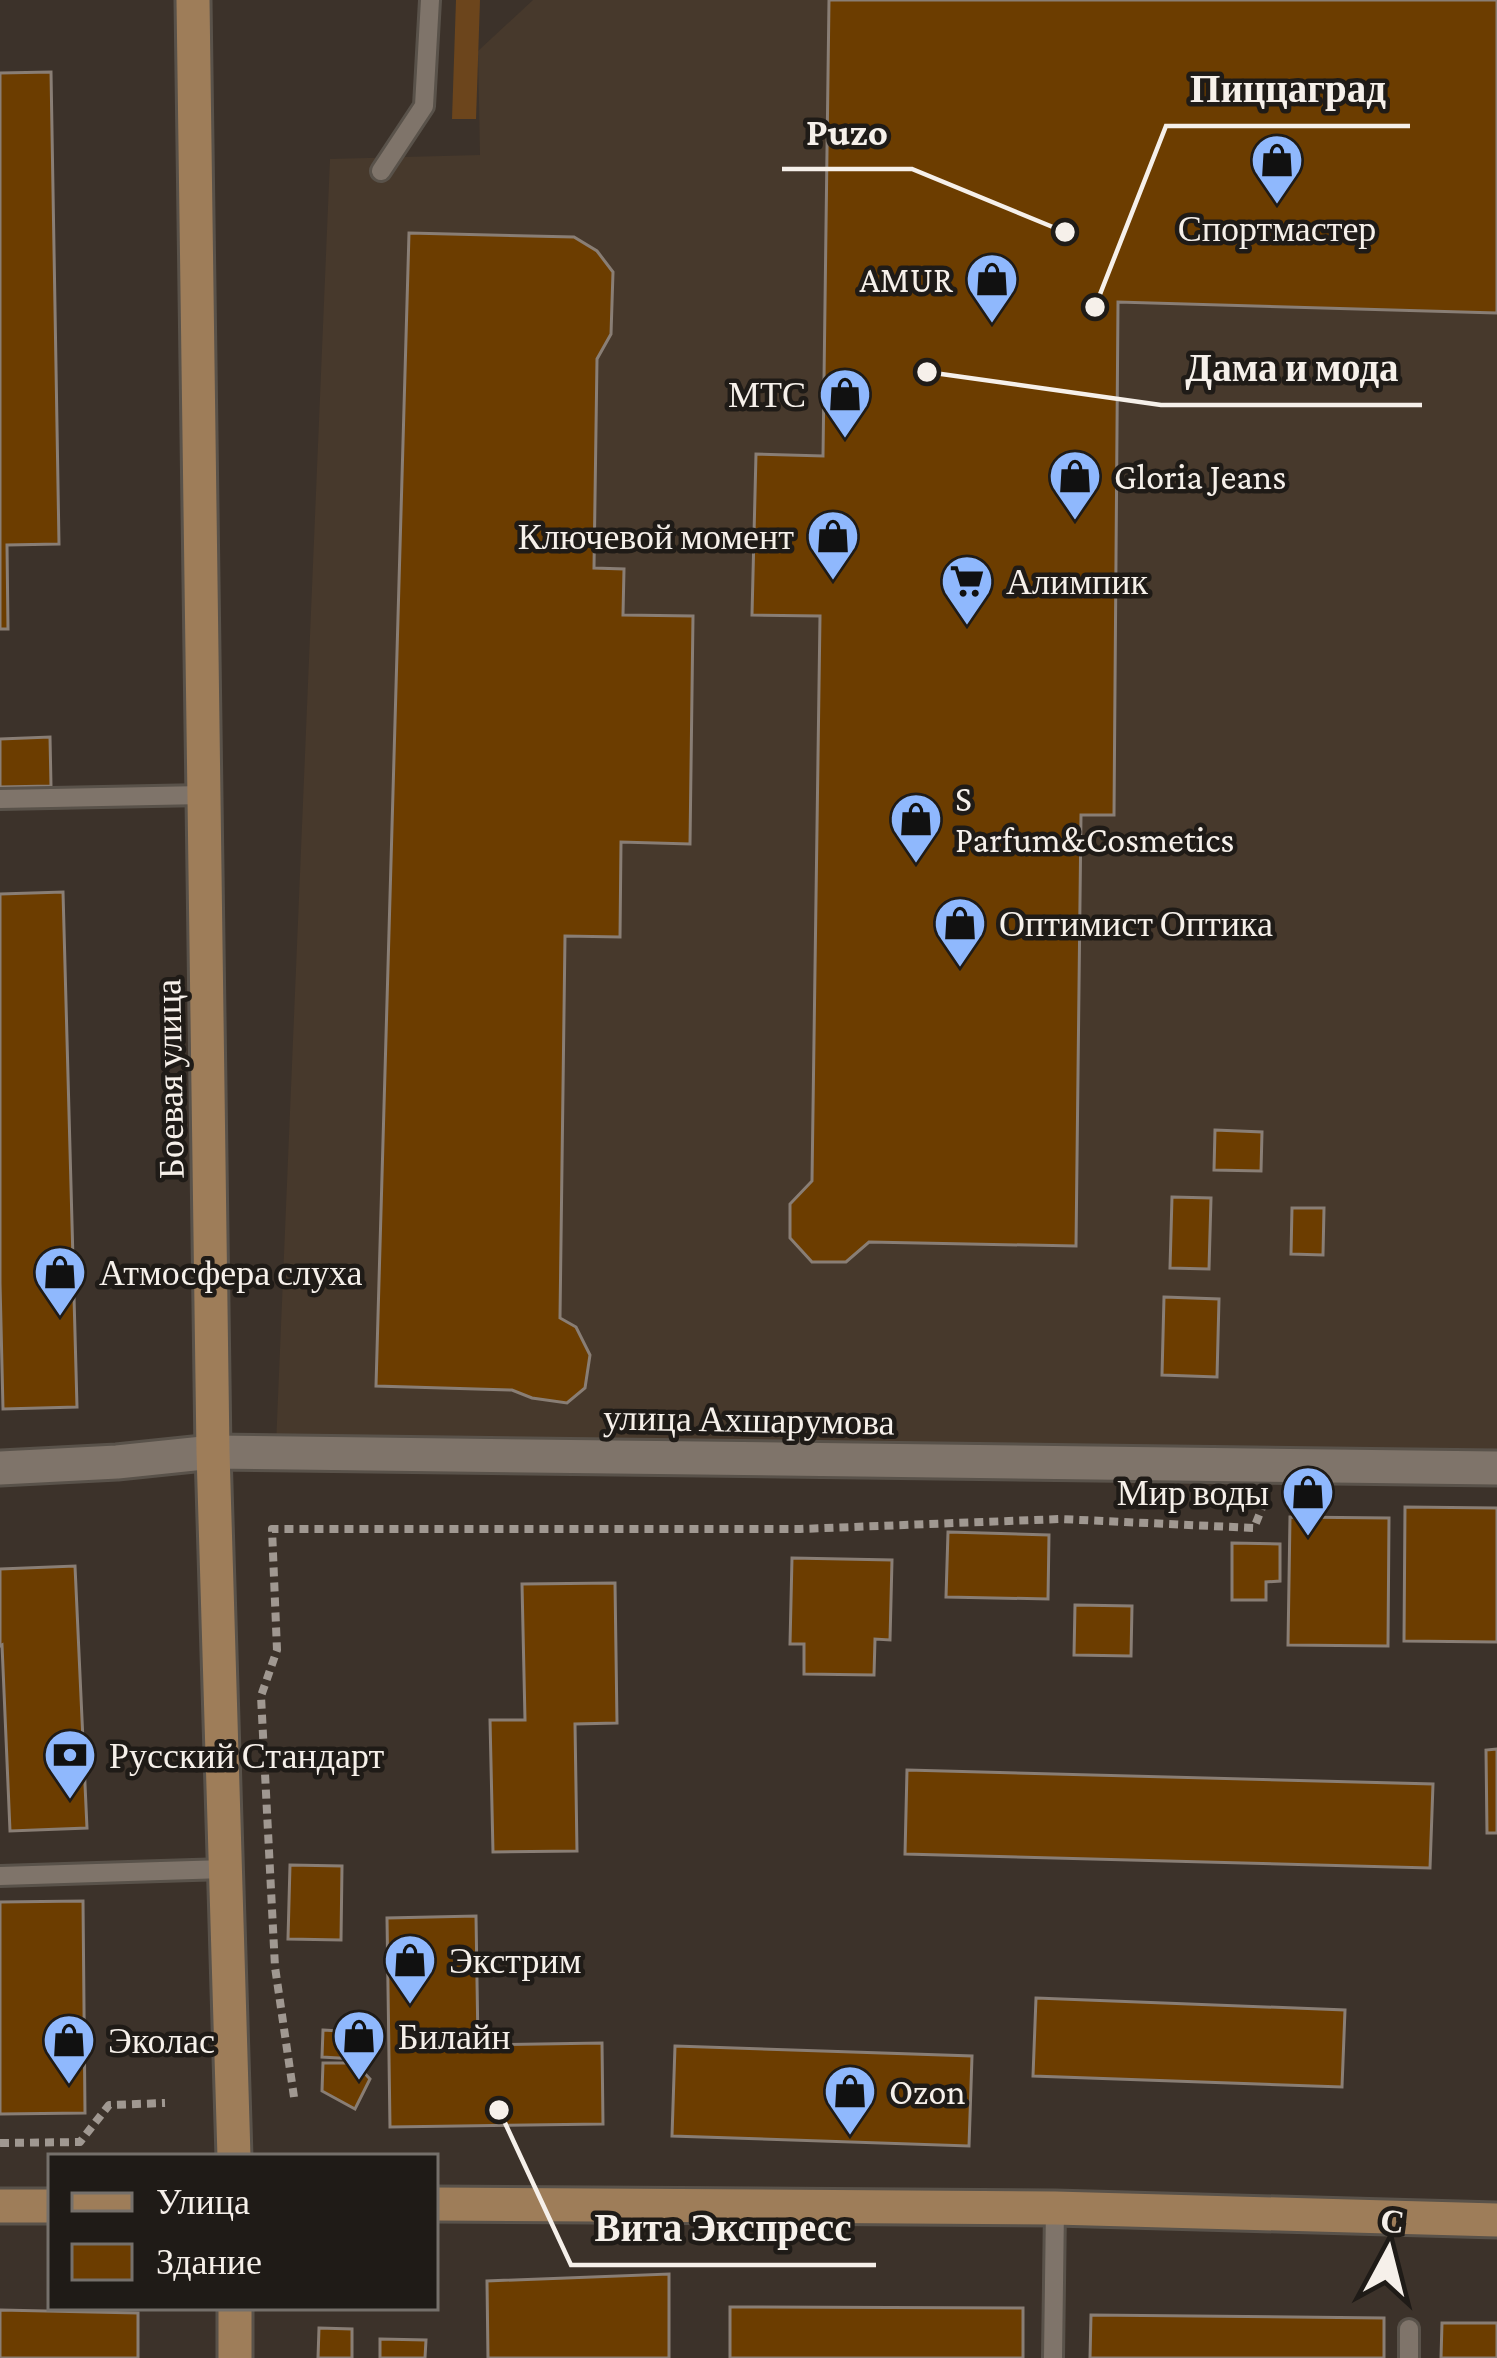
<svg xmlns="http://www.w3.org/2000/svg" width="1497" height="2358" font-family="'Crimson Pro',serif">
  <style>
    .built { fill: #47392c }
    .green { fill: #6c451c }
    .building { fill: #6c3d00; stroke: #897e75; stroke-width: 3 }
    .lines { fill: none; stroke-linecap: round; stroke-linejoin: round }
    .service-casing { stroke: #59524a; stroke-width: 24 }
    .tertiary-casing { stroke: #59524a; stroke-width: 39 }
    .secondary-casing { stroke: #59524a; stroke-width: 39 }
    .path { stroke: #a09891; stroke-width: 8; stroke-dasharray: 9 6; stroke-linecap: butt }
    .service { stroke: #7f746a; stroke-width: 18 }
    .tertiary { stroke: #7f746a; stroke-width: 33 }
    .secondary { stroke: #9e7d59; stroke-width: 33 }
    .labels { text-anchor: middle; stroke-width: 9; stroke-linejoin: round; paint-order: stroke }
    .poi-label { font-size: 36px; fill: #f6f0ea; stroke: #1f1b17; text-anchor: start }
    .street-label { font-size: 36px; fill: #f6f0ea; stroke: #1f1b17 }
    .leader { fill: none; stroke: #f6f0ea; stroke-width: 4.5 }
    .callout-dot { fill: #f6f0ea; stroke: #1f1b17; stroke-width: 4.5 }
    .callout-label { font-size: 39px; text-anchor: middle; font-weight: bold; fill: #f6f0ea; stroke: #1f1b17; stroke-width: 9; stroke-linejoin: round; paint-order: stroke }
  </style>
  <rect width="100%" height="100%" fill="#3c322a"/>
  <polygon class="built" points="533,0 1497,0 1497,1460 276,1445 330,159 480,155 478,51"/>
  <polygon class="green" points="456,0 480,0 476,119 452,119"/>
  <g class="building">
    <polygon points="829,0 1497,0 1497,313 1118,302 1114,815 1081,815 1076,1246 869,1242 846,1262 812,1262 790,1238 790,1204 812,1181 820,616 752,615 756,454 823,456"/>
    <polygon points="51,72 59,544 7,545 8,629 0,629 0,73"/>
    <polygon points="409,233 574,237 597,251 613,272 611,334 597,359 594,568 624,569 623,615 693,616 690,844 621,842 620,937 565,936 560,1318 576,1327 590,1355 585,1388 567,1403 532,1398 512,1390 376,1386"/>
    <polygon points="50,737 51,786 0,787 0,739"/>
    <polygon points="63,892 77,1407 3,1409 0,1283 0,894"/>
    <polygon points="1215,1130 1262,1132 1261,1171 1214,1170"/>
    <polygon points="1172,1197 1211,1198 1209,1269 1170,1268"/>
    <polygon points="1292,1208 1324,1208 1323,1255 1291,1254"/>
    <polygon points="1164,1297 1219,1299 1217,1377 1162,1375"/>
    <polygon points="1405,1507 1497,1508 1497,1642 1404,1641"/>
    <polygon points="1290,1517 1389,1518 1388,1646 1288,1645"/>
    <polygon points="948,1532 1049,1535 1048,1599 946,1597"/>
    <polygon points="1232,1543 1280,1544 1280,1581 1266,1582 1266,1600 1232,1600"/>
    <polygon points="792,1558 892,1560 890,1640 875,1639 874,1675 804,1674 804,1644 790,1644"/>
    <polygon points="75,1566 87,1828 10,1831 2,1645 0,1646 0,1569"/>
    <polygon points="615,1583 617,1723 575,1724 577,1851 493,1852 490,1720 525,1720 522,1584"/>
    <polygon points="1075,1605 1132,1606 1131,1656 1074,1655"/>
    <polygon points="1497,1749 1497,1833 1487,1833 1486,1750"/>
    <polygon points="907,1770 1433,1784 1430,1868 905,1854"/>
    <polygon points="290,1865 342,1866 341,1940 288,1939"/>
    <polygon points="83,1901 85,2113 0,2114 0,1902"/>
    <polygon points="476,1916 478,2045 602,2043 603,2124 390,2127 387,1918"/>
    <polygon points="1036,1998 1345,2010 1342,2087 1033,2076"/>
    <polygon points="323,2030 356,2032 355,2059 322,2057"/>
    <polygon points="675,2046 972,2056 969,2146 672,2136"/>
    <polygon points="323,2063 355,2063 370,2079 355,2109 322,2091"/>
    <polygon points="669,2274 669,2358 488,2358 487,2281"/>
    <polygon points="730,2307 1023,2308 1023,2358 730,2358"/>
    <polygon points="0,2310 138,2313 138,2358 0,2358"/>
    <polygon points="1091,2315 1384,2318 1384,2358 1090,2358"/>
    <polygon points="1442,2323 1497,2323 1497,2358 1441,2358"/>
    <polygon points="319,2328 352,2329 352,2358 318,2358"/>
    <polygon points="380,2339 426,2340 425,2358 380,2358"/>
  </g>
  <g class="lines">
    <g class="service-casing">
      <g id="service">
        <polyline points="381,171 424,106 430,0"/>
        <polyline points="0,799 204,795"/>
        <polyline points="0,1876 225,1869"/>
        <polyline points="1409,2329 1409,2358"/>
        <polyline points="1053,2358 1055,2208"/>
      </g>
    </g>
    <g class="tertiary-casing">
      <polyline id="tertiary" points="0,1468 117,1462 213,1452 1497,1468"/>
    </g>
    <g class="secondary-casing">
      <g id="secondary">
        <polyline points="193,0 213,1452 234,2157"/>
        <polyline points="435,2204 1055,2208 1497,2220"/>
        <polyline points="0,2206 51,2206"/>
        <polyline points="235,2307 235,2358"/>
      </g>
    </g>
    <g class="path">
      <polyline points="294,2097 275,1967 261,1696 277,1650 272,1529 800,1529 1060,1519 1254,1528 1265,1500 1268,1500"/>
      <polyline points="0,2143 80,2142 109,2105 165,2103"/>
    </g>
    <use href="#service" class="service"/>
    <use href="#tertiary" class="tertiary"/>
    <use href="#secondary" class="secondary"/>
  </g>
  <defs>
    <g id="shop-pin" transform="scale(2.7)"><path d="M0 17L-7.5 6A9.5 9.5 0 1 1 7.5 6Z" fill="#8fb8fd" stroke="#1f1b17"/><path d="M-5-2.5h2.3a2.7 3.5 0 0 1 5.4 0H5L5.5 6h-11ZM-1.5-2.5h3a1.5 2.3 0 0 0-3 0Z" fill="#111"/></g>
    <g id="supermarket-pin" transform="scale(2.7)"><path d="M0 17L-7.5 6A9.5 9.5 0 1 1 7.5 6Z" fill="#8fb8fd" stroke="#1f1b17"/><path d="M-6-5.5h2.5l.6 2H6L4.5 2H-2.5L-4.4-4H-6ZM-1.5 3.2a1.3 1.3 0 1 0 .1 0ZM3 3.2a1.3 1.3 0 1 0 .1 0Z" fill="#111"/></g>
    <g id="bank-pin" transform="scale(2.7)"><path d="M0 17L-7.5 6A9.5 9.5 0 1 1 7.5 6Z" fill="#8fb8fd" stroke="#1f1b17"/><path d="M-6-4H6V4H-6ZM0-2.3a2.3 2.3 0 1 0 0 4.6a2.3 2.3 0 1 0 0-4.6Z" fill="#111"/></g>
  </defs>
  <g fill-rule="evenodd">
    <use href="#shop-pin" x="1277" y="160"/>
    <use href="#shop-pin" x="992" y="279"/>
    <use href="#shop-pin" x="845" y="394"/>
    <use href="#shop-pin" x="1075" y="476"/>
    <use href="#shop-pin" x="833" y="536"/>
    <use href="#supermarket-pin" x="967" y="581"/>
    <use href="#shop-pin" x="916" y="819"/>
    <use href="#shop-pin" x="960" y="923"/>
    <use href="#shop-pin" x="60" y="1272"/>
    <use href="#shop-pin" x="1308" y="1492"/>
    <use href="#bank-pin" x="70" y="1755"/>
    <use href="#shop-pin" x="410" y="1960"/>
    <use href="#shop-pin" x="359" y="2036"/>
    <use href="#shop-pin" x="69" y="2040"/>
    <use href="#shop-pin" x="850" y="2091"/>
  </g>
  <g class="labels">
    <g class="poi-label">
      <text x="1277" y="241" text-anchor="middle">Спортмастер</text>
      <text x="953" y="292" text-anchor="end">AMUR</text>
      <text x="806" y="407" text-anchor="end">МТС</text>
      <text x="1114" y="489">Gloria Jeans</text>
      <text x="794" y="549" text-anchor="end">Ключевой момент</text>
      <text x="1006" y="594">Алимпик</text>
      <text x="955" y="811">S<tspan x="955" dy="41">Parfum&amp;Cosmetics</tspan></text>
      <text x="999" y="936">Оптимист Оптика</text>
      <text x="99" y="1285">Атмосфера слуха</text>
      <text x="1269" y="1505" text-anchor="end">Мир воды</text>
      <text x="109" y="1768">Русский Стандарт</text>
      <text x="449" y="1973">Экстрим</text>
      <text x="398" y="2049">Билайн</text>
      <text x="108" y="2053">Эколас</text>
      <text x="889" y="2104">Ozon</text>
    </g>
    <g class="street-label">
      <text transform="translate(169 1079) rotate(-91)" y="13">Боевая улица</text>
      <text transform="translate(749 1419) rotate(1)" y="13">улица Ахшарумова</text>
    </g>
  </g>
  <path class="leader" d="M1095 307L1166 126H1410M1065 232L912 169H782M927 372L1161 405H1422M499 2110L571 2265H876"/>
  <g class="callout-dot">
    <circle cx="1095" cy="307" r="12"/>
    <circle cx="1065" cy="232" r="12"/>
    <circle cx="927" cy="372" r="12"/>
    <circle cx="499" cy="2110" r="12"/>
  </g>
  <g class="callout-label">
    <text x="1288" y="102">Пиццаград</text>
    <text x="847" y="145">Puzo</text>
    <text x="1292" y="381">Дама и мода</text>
    <text x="723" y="2241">Вита Экспресс</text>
  </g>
  <rect x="48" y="2154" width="390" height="156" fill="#1f1b17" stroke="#75706b" stroke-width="3"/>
  <rect x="72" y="2193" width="60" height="18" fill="#9e7d59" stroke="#75706b" stroke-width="3"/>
  <text x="156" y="2214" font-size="36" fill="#f6f0ea">Улица</text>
  <rect x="72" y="2244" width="60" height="36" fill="#6c3d00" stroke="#75706b" stroke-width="3"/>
  <text x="156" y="2274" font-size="36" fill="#f6f0ea">Здание</text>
  <g transform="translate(1389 2250) rotate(7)" stroke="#1f1b17" stroke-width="9" paint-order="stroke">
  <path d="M0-9L21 45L0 30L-21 45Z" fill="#f6f0ea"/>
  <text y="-18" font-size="33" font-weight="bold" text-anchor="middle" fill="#f6f0ea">С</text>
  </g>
</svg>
